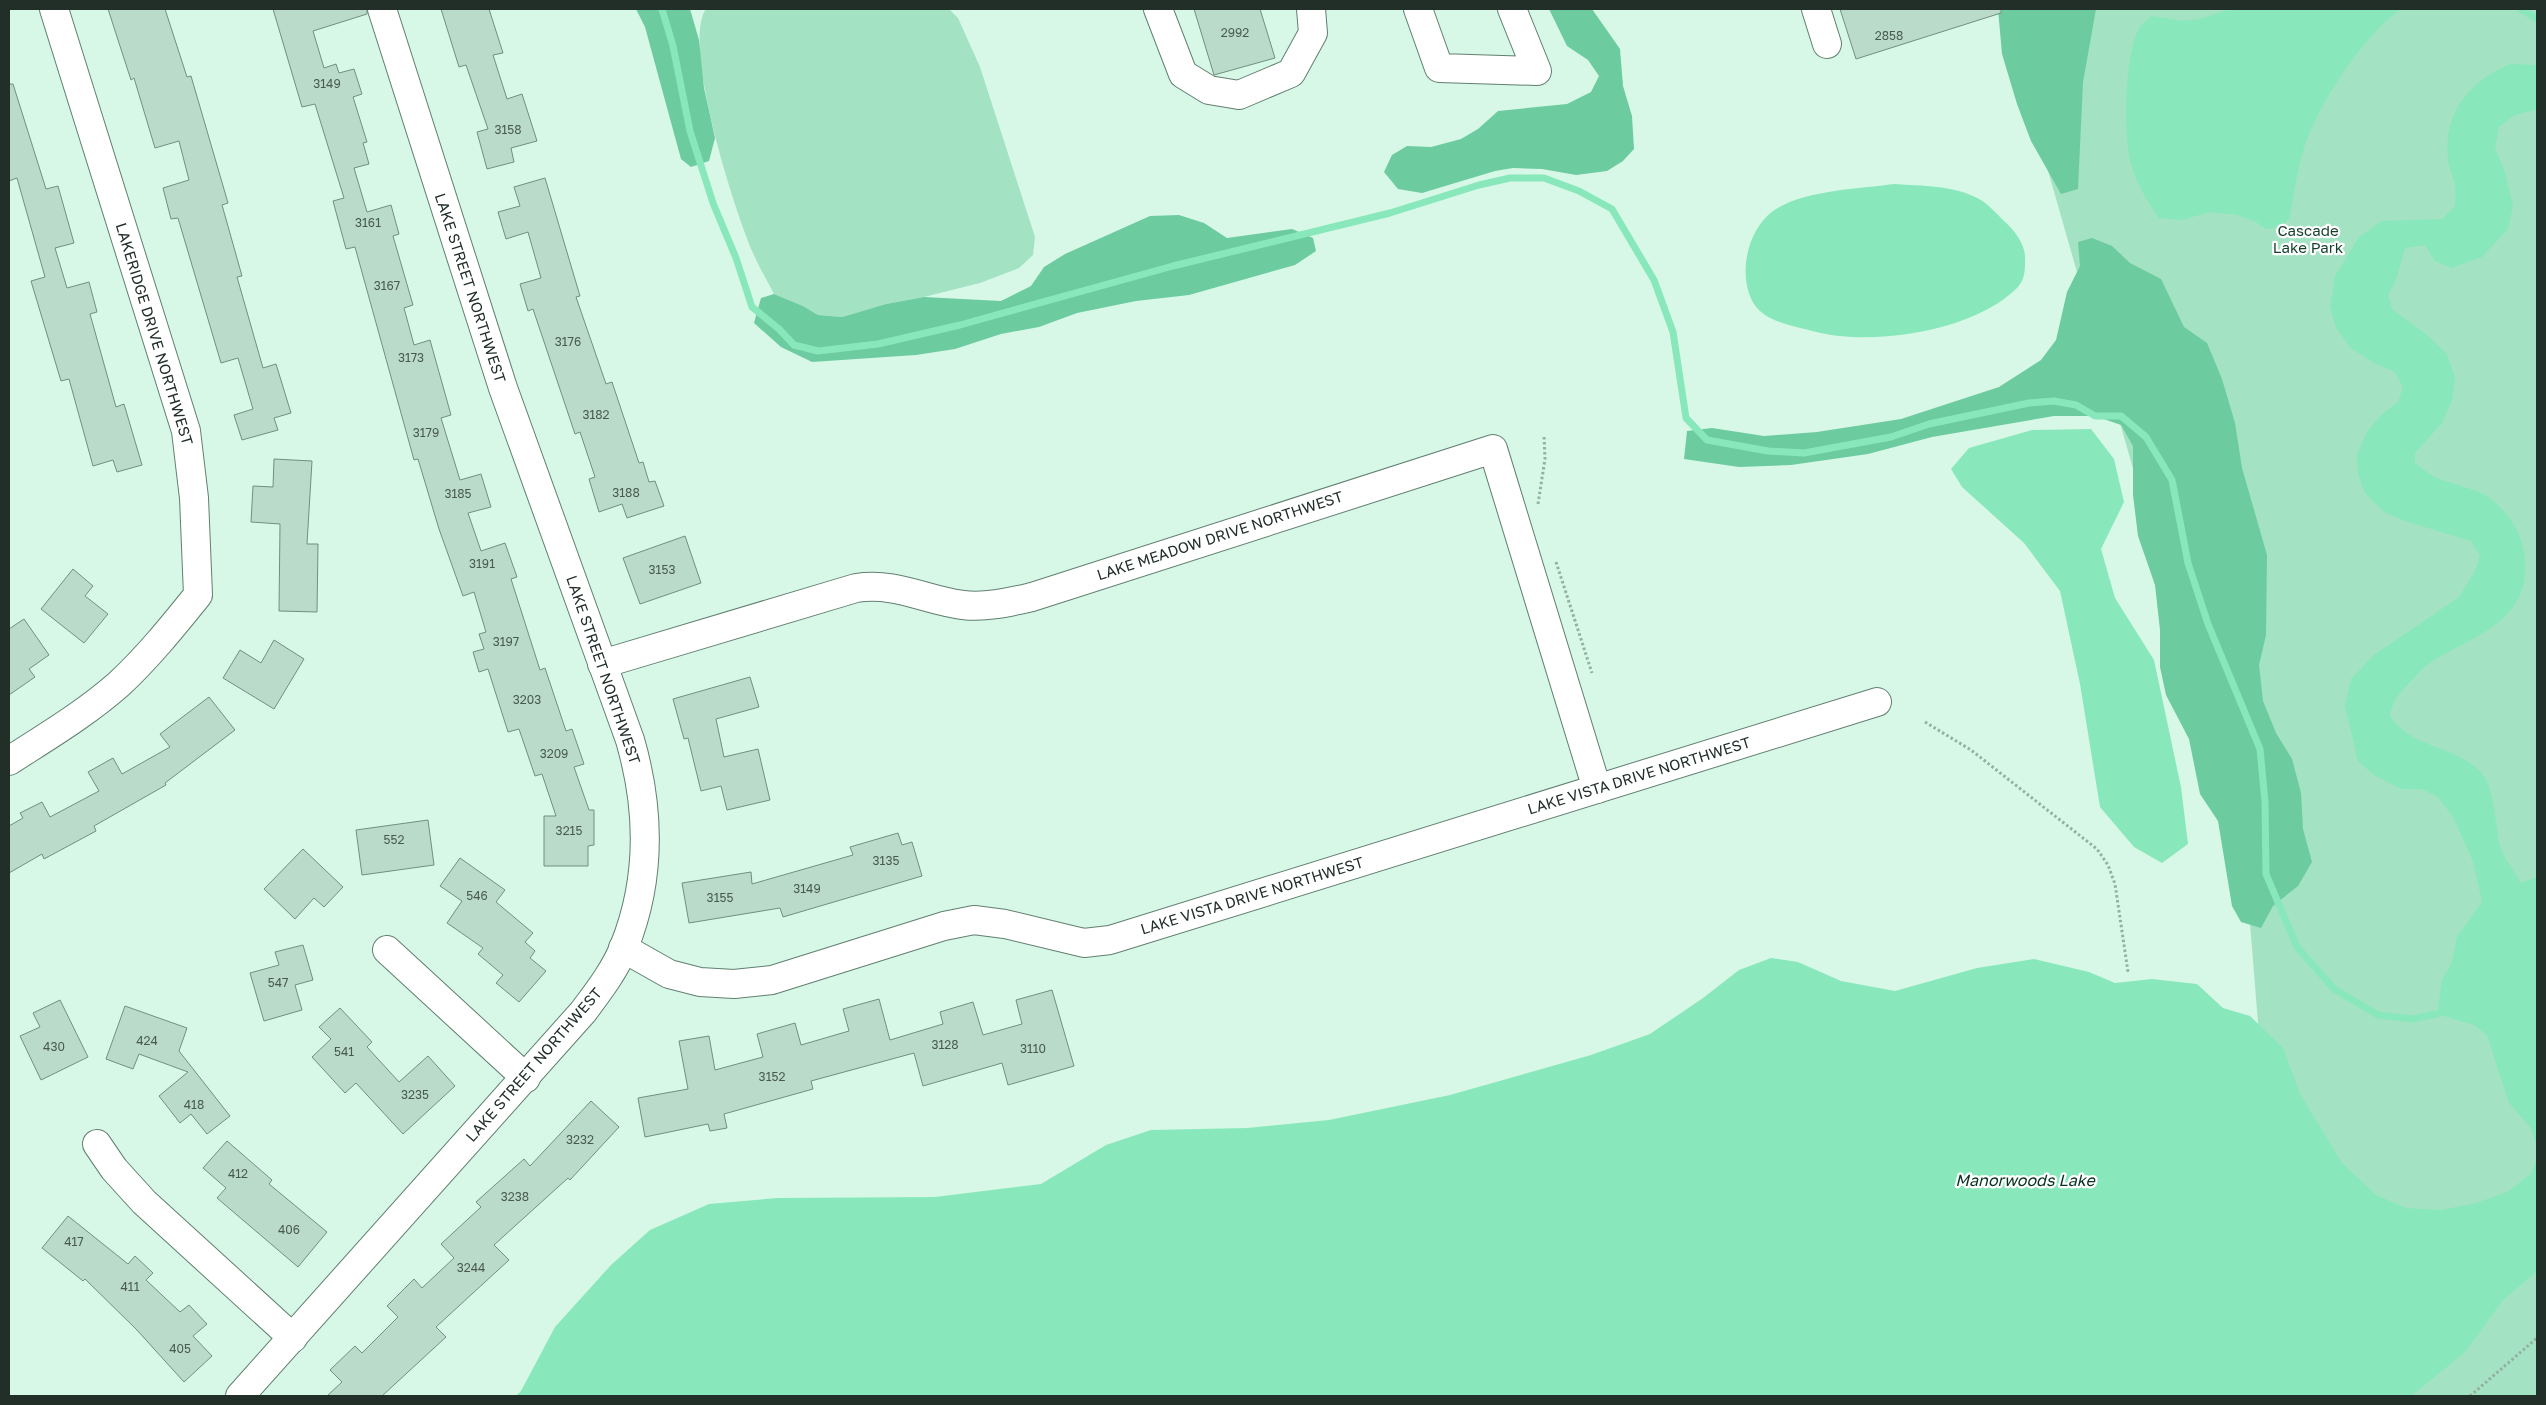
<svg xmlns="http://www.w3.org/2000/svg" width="2546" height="1405" font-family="'Golos Text',sans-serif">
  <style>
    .green { fill: #a3e2c2 }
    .forest { fill: #6dcba0 }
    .water { fill: #89e8bb }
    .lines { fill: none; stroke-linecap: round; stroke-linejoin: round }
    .stream { stroke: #89e8bb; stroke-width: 7 }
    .building { fill: #bbdbca; stroke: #718f7f }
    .minor-casing { stroke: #617f70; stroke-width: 30 }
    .path { stroke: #95afa1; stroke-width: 3; stroke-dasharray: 2.5 2.5; stroke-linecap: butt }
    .minor { stroke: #fff; stroke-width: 28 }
    .labels { text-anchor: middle; stroke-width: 4.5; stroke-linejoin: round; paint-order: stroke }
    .number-label { font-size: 12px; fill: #485a50 }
    .park-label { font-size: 15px; fill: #153f2d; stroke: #fff }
    .street-label { font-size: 15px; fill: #222f28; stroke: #fff }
    .water-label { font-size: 16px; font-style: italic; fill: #063221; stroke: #fff }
  </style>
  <rect width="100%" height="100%" fill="#d7f8e7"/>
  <g class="green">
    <path d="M706,9H949L958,18L980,67L1035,237L1033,255L1019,268L980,283L924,297L886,304L842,317L818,315L803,306L774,294C767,280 759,267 753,253C735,212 681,44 706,9Z"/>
    <polygon points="2033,9 2537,9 2537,1396 2288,1396 2245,861 2035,125"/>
  </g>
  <g class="forest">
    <polygon points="636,9 690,9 699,40 704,88 715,138 709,161 691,167 681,159 645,27"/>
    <polygon points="1549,9 1592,9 1620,49 1623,86 1632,116 1634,149 1623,161 1607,171 1576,175 1542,169 1513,168 1495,171 1422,193 1398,189 1384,172 1392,155 1407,146 1431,147 1461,139 1478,129 1498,111 1567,104 1591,92 1599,76 1588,60 1567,46"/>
    <polygon points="1998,9 2096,9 2083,82 2078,189 2061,194 2031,141 2017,104 2002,54"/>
    <polygon points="1179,215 1204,223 1227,238 1292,229 1313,238 1316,251 1295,265 1189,295 1136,301 1077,313 1039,327 1001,334 955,349 916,355 812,362 781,347 754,323 761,298 774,294 803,306 818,315 842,317 886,304 924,297 1001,301 1031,286 1044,267 1065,254 1150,216"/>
    <polygon points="2092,238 2112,246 2130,263 2161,279 2184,327 2207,343 2222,379 2235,423 2242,468 2267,555 2266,635 2259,665 2263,701 2276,733 2292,759 2301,793 2303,829 2312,862 2298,886 2273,906 2261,928 2241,922 2232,906 2218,821 2200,794 2189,739 2166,695 2160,667 2160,630 2155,585 2138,536 2133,495 2133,446 2121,425 2095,416 2054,416 1932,437 1868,454 1791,465 1739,467 1684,459 1687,431 1712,428 1764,436 1817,432 1901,419 1999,387 2041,360 2056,340 2067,292 2080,266 2078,242"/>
  </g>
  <g class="water">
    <path d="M2231,9H2401C2363,35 2316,107 2303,152C2296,173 2294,197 2289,219L2279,228L2266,229L2256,222L2237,215L2210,212L2182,220L2159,218C2147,201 2137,185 2131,164C2123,137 2124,45 2142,24C2145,21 2149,19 2152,16L2183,21L2200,19Z"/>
    <path d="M2510,64L2537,65V109L2513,116L2499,127L2495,148L2504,169L2513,205L2508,229L2482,257L2451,268L2435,261L2425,245L2405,248L2396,280L2388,295L2392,309L2427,335L2447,354L2455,378L2452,400L2442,423L2415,453V463C2422,468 2429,475 2437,478C2456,486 2480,488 2496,503C2514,520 2524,539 2525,563C2528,624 2471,636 2430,663C2422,668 2416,676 2410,682C2399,693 2392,701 2390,716C2412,750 2459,745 2483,775C2494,788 2496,829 2500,846C2503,858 2515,872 2521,883L2537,877V1146L2531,1128L2509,1103L2487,1035L2474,1025L2437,1014L2442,980L2452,962L2457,937L2482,902L2473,861L2453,817L2438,797L2422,789H2401L2374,775L2358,761L2345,706L2351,679L2374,655L2459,597L2475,571L2480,556L2471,541L2408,522L2384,512L2365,493L2358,474L2357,455L2367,432L2381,415L2398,402L2403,387L2395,372L2374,363L2351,348L2336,328L2330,306L2335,276L2359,237L2382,221L2442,219L2455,206C2455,200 2456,193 2455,186C2454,178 2449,169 2448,160C2443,113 2468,82 2510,64Z"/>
    <path d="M1894,184C1922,186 1954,185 1979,199C1988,204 1997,214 2004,221C2014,230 2024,242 2025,256C2025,267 2026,279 2017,288C1978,327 1894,342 1840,336C1825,335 1810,330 1796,327C1781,323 1763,318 1754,304C1737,276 1747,230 1773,211C1803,190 1858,189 1894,184Z"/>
    <polygon points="2091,429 2114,459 2124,502 2101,549 2115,598 2154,660 2181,787 2188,844 2162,863 2134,847 2100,807 2080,684 2060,591 2024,543 1962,487 1951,469 1969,448 2032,430"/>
    <polygon points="1771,958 1798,962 1841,981 1895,991 1977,968 2034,959 2089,972 2115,983 2152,979 2197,984 2223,1008 2250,1016 2283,1048 2300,1094 2342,1163 2376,1195 2406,1208 2441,1210 2476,1203 2507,1192 2531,1174 2537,1158 2537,1271 2503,1300 2465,1352 2411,1396 516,1396 521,1391 555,1327 611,1265 650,1230 709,1204 777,1198 935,1197 1041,1184 1106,1145 1151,1130 1247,1128 1329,1120 1450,1095 1591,1055 1650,1034 1703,998 1739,970"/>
  </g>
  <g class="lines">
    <g class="stream">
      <polyline points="662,9 673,46 690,131 713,203 736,258 752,307 779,329 794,345 818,351 878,344 960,325 1173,266 1390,213 1479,185 1510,178 1544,178 1579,191 1612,209 1654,280 1673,332 1686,418 1707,440 1768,451 1804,453 1891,437 1929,424 2029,403 2054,401 2076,405 2095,416 2121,416 2146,437 2172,480 2188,563 2208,624 2260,749 2265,802 2266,874 2297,947 2334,989 2378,1015 2412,1019 2437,1014"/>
      <polyline points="2521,9 2537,19"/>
    </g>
  </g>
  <g class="building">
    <polygon points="108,9 165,9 187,77 191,76 228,203 222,205 242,276 237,277 263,368 276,364 291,413 274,418 278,430 242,440 234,415 253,409 238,358 221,363 178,218 171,219 163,188 189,180 179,141 155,148 134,78 131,80"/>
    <polygon points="273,9 367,9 367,14 313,31 324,68 336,64 339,73 354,69 362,94 353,97 367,142 363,143 369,164 354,168 367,212 391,205 399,234 393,236 413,305 404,308 414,345 430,340 451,415 441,418 460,480 481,474 491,507 468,513 481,551 505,543 517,577 511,579 540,670 545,668 566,731 572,729 584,764 574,767 589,810 594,810 594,845 588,846 588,866 544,866 544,816 556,816 542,774 535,776 519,729 508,732 488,669 479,672 473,652 484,649 479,634 486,632 474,592 463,596 439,529 418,459 414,460 355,247 346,249 333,201 344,198 315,104 302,107"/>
    <polygon points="441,9 489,9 503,53 493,55 507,99 522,94 537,141 511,148 514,162 487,169 477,132 488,129 466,65 459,67"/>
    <polygon points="1194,9 1260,9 1275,58 1214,75"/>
    <polygon points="1840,9 2001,9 2001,13 1856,59"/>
    <polygon points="9,84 13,84 46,189 58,186 74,243 55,248 67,288 89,282 97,312 90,314 116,407 124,404 142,465 117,472 113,460 93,466 69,379 61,381 31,281 45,277 17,178 9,181"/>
    <polygon points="545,178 580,296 576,297 606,384 612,382 639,463 643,462 649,482 655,481 664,506 627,518 622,504 599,512 589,479 595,477 580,432 575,434 533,309 528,311 520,284 541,278 528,232 506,239 498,212 520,206 514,187"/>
    <polygon points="274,459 312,461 307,544 318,544 317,612 279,611 280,524 251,522 253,486 273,487"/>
    <polygon points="685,536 701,583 640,604 623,558"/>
    <polygon points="73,569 93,586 85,596 108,614 84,643 41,609"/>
    <polygon points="24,619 49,655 29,669 35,677 9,695 9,629"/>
    <polygon points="274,640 304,659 274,709 223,678 240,650 261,663"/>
    <polygon points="750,677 759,707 716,719 724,757 758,749 770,800 727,810 721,786 701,791 688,738 684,739 673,699"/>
    <polygon points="209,697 235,730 165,783 166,785 94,826 96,831 44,859 42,854 9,873 9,826 23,818 20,813 42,802 50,817 99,791 88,772 113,758 122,774 170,747 160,734"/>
    <polygon points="428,820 434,865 362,875 356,830"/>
    <polygon points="898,833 902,845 912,842 922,876 783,917 780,908 689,923 682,883 751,872 752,884 853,855 850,847"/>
    <polygon points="303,849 343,887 324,907 314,898 295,919 264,889"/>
    <polygon points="460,858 505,890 496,902 533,933 525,942 535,951 530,958 546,971 519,1002 496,983 503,975 478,954 483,948 447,923 462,901 440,886"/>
    <polygon points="303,945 313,980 295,985 302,1010 264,1021 250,973 279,965 275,952"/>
    <polygon points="1052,990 1074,1066 1008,1085 1002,1063 923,1086 914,1053 811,1081 813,1089 724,1114 727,1128 710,1131 708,1124 645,1137 638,1098 688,1089 679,1041 709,1036 715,1070 763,1057 757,1034 795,1023 801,1045 849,1031 843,1009 879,999 890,1040 943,1024 940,1012 973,1002 983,1035 1022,1024 1016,1000"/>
    <polygon points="60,1000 88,1057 41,1080 20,1036 40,1027 33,1013"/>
    <polygon points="125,1006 187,1028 179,1051 230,1116 207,1134 191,1114 180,1123 159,1096 188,1072 139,1054 133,1069 106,1059"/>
    <polygon points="340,1008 372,1042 367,1047 399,1082 428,1056 455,1086 403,1134 356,1083 345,1093 312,1057 331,1039 319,1027"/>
    <polygon points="591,1101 619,1127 570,1180 568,1178 494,1245 509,1260 436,1327 446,1337 382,1396 327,1396 342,1382 330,1370 355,1346 362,1353 398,1317 387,1306 414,1279 422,1288 454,1258 441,1244 481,1207 476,1202 524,1159 530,1166"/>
    <polygon points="227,1141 272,1180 269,1184 327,1232 298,1267 217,1198 226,1188 203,1168"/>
    <polygon points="68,1216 128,1264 135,1256 153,1273 146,1280 180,1312 189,1305 207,1324 193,1336 212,1356 184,1382 136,1329 85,1279 83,1281 42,1248"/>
  </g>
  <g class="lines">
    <g class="minor-casing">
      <g id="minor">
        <polyline points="1158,9 1183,74 1209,90 1239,95 1291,73 1313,33 1311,9"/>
        <polyline points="1418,9 1439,68 1537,71 1512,9"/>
        <polyline points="1816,9 1827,44"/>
        <path d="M602,664L856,588C897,582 924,600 963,605C985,608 1010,602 1032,597L1493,449L1597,789"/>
        <path d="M9,761C46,737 85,714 119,684C148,657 173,626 198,595L194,498L186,431L54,9"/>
        <polyline points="623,948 669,974 700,982 734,984 772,980 944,926 974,920 1005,924 1084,943 1110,940 1877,702"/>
        <polyline points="387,950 526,1078"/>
        <polyline points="97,1144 114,1169 144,1202 293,1338"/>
        <path d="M240,1396L583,1012C598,992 615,970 624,947C651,880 650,809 630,740L503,388L382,9"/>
      </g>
    </g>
    <g class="path">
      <polyline points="1538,504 1545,459 1544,435"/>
      <polyline points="1556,562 1592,673"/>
      <polyline points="1925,722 1971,750 2097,849 2108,865 2115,884 2128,972"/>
      <polyline points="2470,1396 2537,1338"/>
    </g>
    <use href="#minor" class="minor"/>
  </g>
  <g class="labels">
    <g class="number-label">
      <text x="1235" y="37">2992</text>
      <text x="1889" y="40">2858</text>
      <text x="327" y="88">3149</text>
      <text x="508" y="134">3158</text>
      <text x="368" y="227">3161</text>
      <text x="387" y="290">3167</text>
      <text x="568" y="346">3176</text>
      <text x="411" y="362">3173</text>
      <text x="596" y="419">3182</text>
      <text x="426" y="437">3179</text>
      <text x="626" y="497">3188</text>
      <text x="458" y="498">3185</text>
      <text x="482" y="568">3191</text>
      <text x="662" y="574">3153</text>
      <text x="506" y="646">3197</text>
      <text x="527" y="704">3203</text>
      <text x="554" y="758">3209</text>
      <text x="569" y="835">3215</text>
      <text x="394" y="844">552</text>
      <text x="886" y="865">3135</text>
      <text x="807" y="893">3149</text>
      <text x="477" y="900">546</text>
      <text x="720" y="902">3155</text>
      <text x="278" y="987">547</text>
      <text x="147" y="1045">424</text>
      <text x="945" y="1049">3128</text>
      <text x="54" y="1051">430</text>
      <text x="1033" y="1053">3110</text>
      <text x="344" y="1056">541</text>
      <text x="772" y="1081">3152</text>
      <text x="415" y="1099">3235</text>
      <text x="194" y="1109">418</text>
      <text x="580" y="1144">3232</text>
      <text x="238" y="1178">412</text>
      <text x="515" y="1201">3238</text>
      <text x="289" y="1234">406</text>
      <text x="74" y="1246">417</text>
      <text x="471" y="1272">3244</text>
      <text x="130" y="1291">411</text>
      <text x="180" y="1353">405</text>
    </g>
    <g class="park-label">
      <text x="2308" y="236">Cascade<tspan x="2308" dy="17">Lake Park</tspan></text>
    </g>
    <g class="street-label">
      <text transform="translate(470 288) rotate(72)" y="5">LAKE STREET NORTHWEST</text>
      <text transform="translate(154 334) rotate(73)" y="5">LAKERIDGE DRIVE NORTHWEST</text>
      <text transform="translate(1220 536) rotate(-18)" y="5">LAKE MEADOW DRIVE NORTHWEST</text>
      <text transform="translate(603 670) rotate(71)" y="5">LAKE STREET NORTHWEST</text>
      <text transform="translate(1639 776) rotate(-17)" y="5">LAKE VISTA DRIVE NORTHWEST</text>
      <text transform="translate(1252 896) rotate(-17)" y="5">LAKE VISTA DRIVE NORTHWEST</text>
      <text transform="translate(534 1065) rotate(-49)" y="5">LAKE STREET NORTHWEST</text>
    </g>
    <g class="water-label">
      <text x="2025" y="1186">Manorwoods Lake</text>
    </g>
  </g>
  <rect width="2546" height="1405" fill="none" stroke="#222f28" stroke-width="20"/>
</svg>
